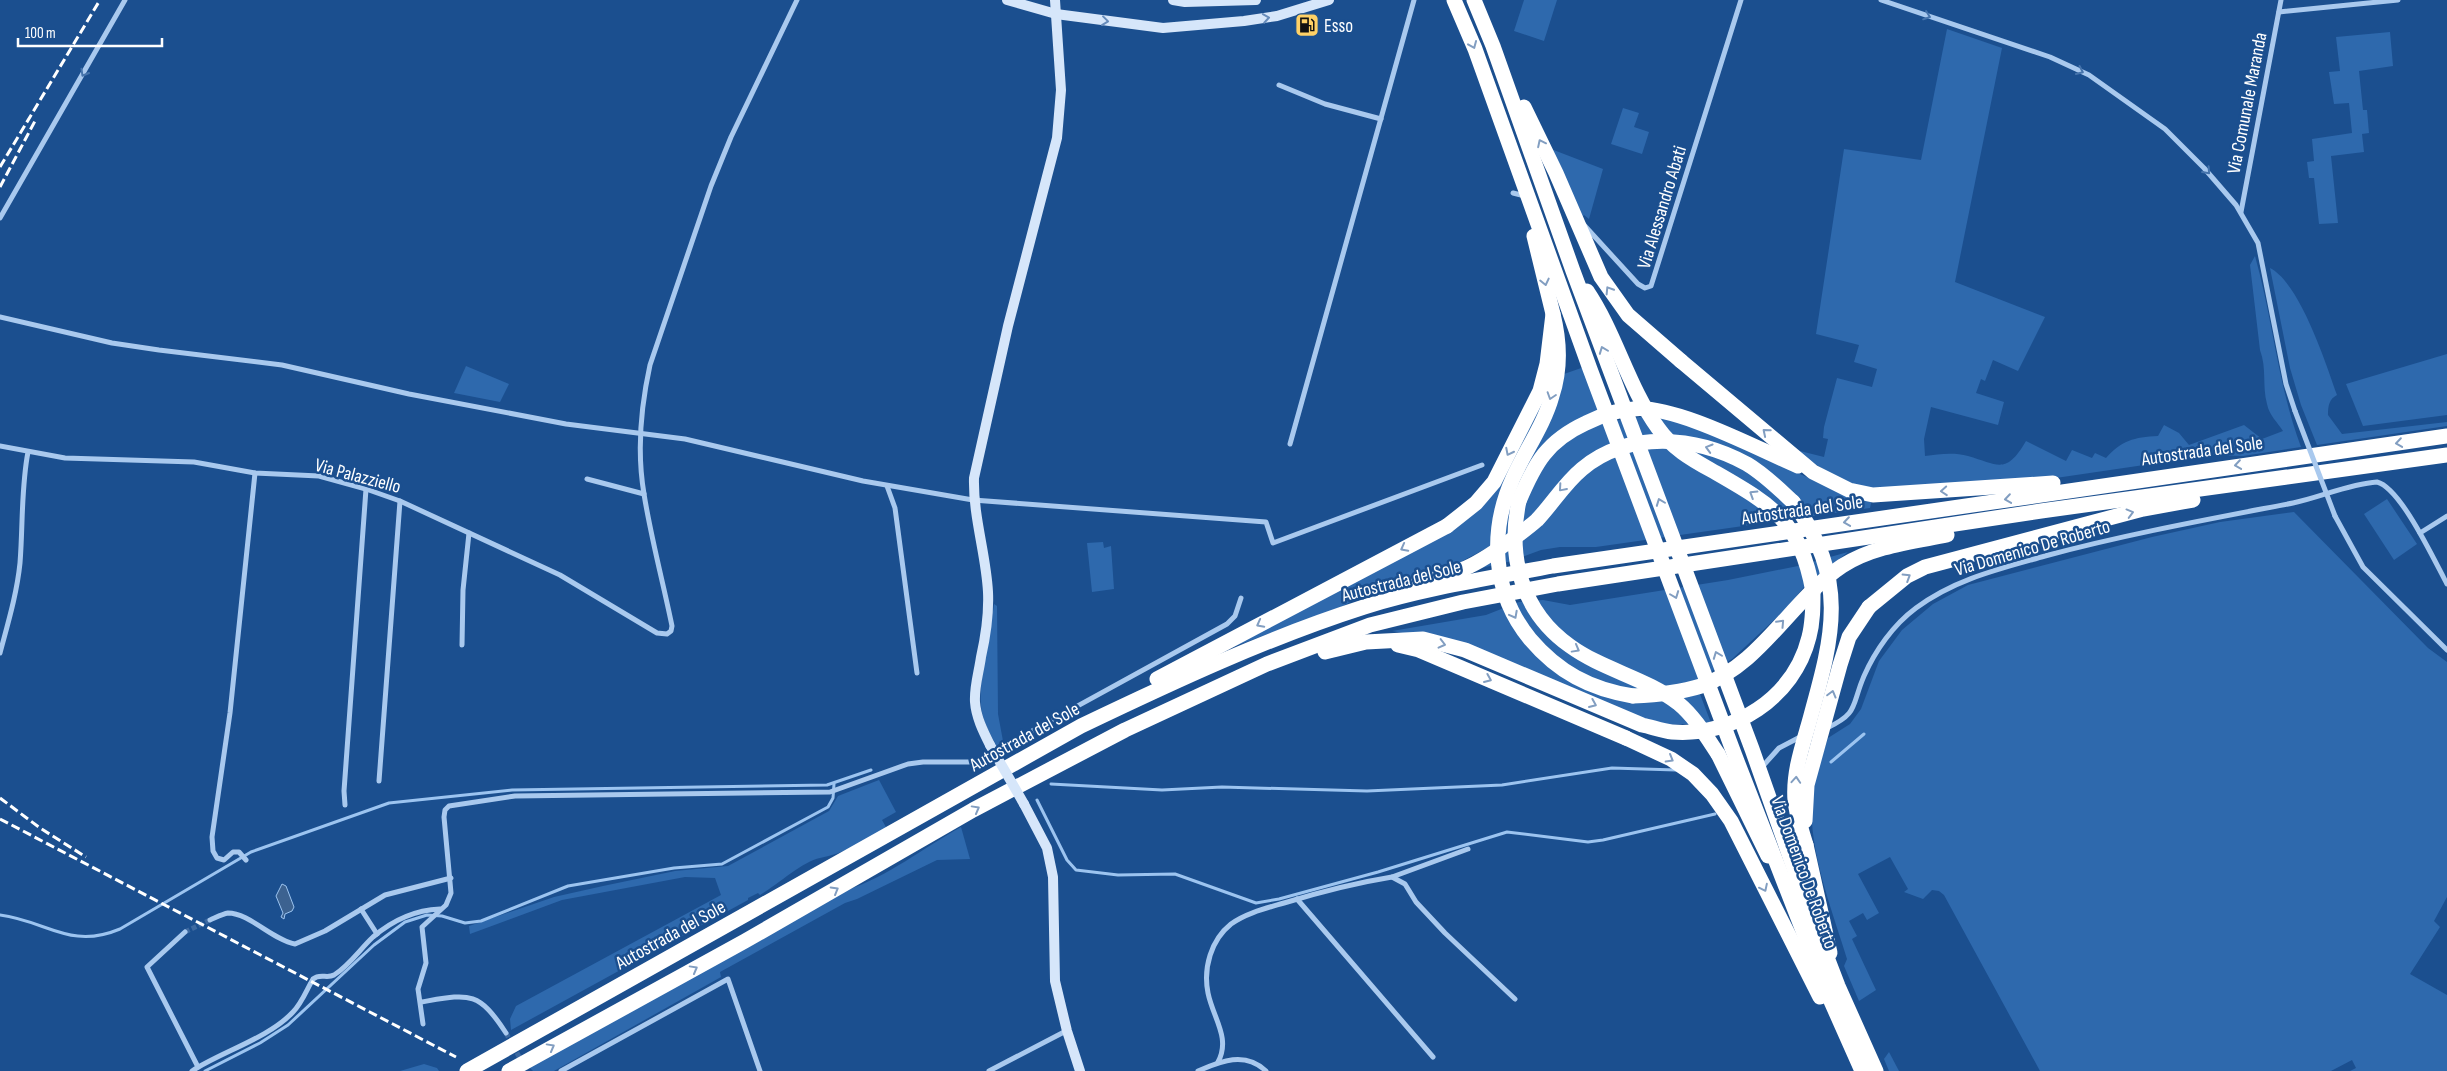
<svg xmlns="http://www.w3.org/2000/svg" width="2447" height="1071" font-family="'Sofia Sans Condensed',sans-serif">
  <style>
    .green { fill: #2e69ad }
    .water { fill: #3c6290; stroke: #9cc4f0 }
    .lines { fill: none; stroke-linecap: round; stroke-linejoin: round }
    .stream { stroke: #9cc4f0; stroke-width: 3 }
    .street-tunnel { stroke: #3d69a0; stroke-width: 5; stroke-dasharray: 5 2.5; stroke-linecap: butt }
    .street { stroke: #a9c9ee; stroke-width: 5 }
    .secondary { stroke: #d6e6fa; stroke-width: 10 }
    .highway { stroke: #fff; stroke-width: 15 }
    .rail { stroke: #fff; stroke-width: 3; stroke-dasharray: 9 4; stroke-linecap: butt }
    .street-bridge { stroke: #a9c9ee; stroke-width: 5 }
    .secondary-bridge { stroke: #d6e6fa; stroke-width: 10 }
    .highway-bridge { stroke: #fff; stroke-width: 15 }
    .oneway { stroke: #4674ac }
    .oneway2 { stroke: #668bba }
    .oneway3 { stroke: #829ec1 }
    .labels { text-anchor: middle; stroke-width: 5; stroke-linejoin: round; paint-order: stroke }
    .poi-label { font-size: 19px; fill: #fff; stroke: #1b4f8f; text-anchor: start }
    .street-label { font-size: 19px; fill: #fff; stroke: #1b4f8f }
  </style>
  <rect width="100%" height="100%" fill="#1b4f8f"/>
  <g class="green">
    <polygon points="1524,0 1557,0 1544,41 1514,31"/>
    <path d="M1947,29L2002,48L1955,282L2045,317L2018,371L1993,360L1985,381L1981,379L1976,393L2004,402L1998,425L1931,407L1924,439L1925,456C1939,454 1954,452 1968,456C1999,465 2006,475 2026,441L2066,461L2072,450L2092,458L2095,453L2106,458C2121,441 2134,437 2158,436L2164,425L2179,433L2189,445L2244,425L2262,439L2283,431C2278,423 2269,415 2267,404C2262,385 2267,369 2260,350L2250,265L2255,256C2273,320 2278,386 2301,447L2243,456L2212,455L2022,483L1945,487L1862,488L1829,473L1792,449L1824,457L1828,439L1823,438L1824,427L1837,378L1872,387L1877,369L1854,362L1859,345L1816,334L1844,149L1921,160Z"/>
    <polygon points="2390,32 2393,66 2359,71 2363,110 2367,110 2369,133 2362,134 2364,152 2331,156 2338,223 2319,224 2314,178 2309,178 2307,162 2314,161 2312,139 2352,133 2349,103 2334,104 2329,72 2340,71 2336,37"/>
    <polygon points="1623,108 1639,113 1634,127 1649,132 1642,154 1611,144"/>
    <polygon points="1551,149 1603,169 1589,219 1584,215 1581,218"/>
    <path d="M2270,268C2300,283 2326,364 2337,395C2329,399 2328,406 2328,415L2342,434L2447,422V426L2317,445L2301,405L2290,368Z"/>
    <polygon points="2447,354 2447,415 2363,426 2346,384"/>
    <polygon points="466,366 509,384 500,402 454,393"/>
    <path d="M1584,367L1603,423C1639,416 1655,413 1690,424L1844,494L1872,499L1870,508L1596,547H1560L1541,550L1508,562L1481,568C1496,558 1515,548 1528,535C1548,515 1564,488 1588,471C1633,439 1695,439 1743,466C1761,476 1776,491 1790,506L1799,502C1750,443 1659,413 1589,455C1563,472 1550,501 1527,520C1509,536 1487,548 1466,559C1437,575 1401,580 1370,591C1360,595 1352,602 1343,606C1307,620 1270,633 1233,647L1463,522L1484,502L1498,485L1545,390L1547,380Z"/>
    <polygon points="2387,499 2417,544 2394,560 2364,514"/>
    <path d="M2294,512L2428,648L2447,662V897L2434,921L2440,927L2410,974L2447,995V1071H2350L2356,1068L2352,1060L2331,1071H2040L1944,895L1939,891L1932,890L1923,899L1904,892L1908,889L1890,857L1858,874L1879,913L1867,920L1863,913L1849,921L1857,936L1852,939L1876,990L1859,1001L1844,966L1847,959C1832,909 1803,838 1814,786C1817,770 1823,754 1828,738L1850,724L1861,709L1879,661L1902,630L1933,604L1968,585L2152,537L2220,522Z"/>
    <polygon points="1103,542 1104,548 1111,546 1114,589 1092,592 1087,543"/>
    <polygon points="1848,552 1804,587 1785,610 1732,659 1695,681 1711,723 1665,725 1632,716 1450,642 1392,631 1486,615 1519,602 1543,600 1570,605 1728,580 1798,566"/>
    <path d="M994,604L997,606L998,714L1003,741L996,746C990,733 982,720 981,706C979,673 990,637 994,604Z"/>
    <path d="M879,780L896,812L882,820L887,829C865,841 843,854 820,858C803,861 776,886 760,895L758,893L748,898V900L511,1030L510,1019L516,1006L721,895L715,878L685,877L562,900L470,934L469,926L554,897L603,886L675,871L728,866L829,811L838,796Z"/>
    <path d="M961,827L970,859L937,860L857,899L845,903L720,972L721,977L554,1071H533L529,1067L847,890C889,876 923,848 961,827Z"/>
    <polygon points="1889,1052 1899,1071 1889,1071 1884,1059"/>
    <polygon points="424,1064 437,1068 439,1071 400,1071"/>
  </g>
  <polygon class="water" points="282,884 286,886 294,907 292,911 285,914 284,919 281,917 283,913 276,896"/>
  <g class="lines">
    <g class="stream">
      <polyline points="1831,762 1864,734"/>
      <polyline points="1051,784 1162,790 1222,787 1367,791 1502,785 1612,768 1676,770"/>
      <polyline points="1037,800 1067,860 1076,870 1118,875 1175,874 1256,903 1279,899 1378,872 1507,832 1588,842 1603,840 1715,814"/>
      <path d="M0,915C47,921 70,950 120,929L251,852L389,803L512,790L827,785L871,770"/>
      <polyline points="205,1071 260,1043 288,1025 374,945 405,922 427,915 442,916 465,923 481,921 568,886 674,868 722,864 828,807 833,798 834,784"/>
    </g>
    <g class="street-tunnel">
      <polyline points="185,932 210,920"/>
      <polyline points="506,1033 527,1071"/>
    </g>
    <g class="street">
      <polyline points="1881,0 2050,57 2089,75 2165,129 2204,168 2236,205 2258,243 2286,384 2295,411"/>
      <polyline points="2279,12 2398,0"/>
      <polyline points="1279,85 1325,104 1381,119"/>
      <polyline points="1513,193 1525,196"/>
      <polyline points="2241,212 2281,0"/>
      <polyline points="0,218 125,0"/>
      <polyline points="1584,225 1638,284 1645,288 1651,286 1741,0"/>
      <polyline points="0,317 112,343 159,350 282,365 409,394 566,424 685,439 863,481 973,500 1266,522 1273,543 1482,465"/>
      <polyline points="1290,444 1414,0"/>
      <path d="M0,446L65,458L194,462L255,473L319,476L366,489L400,501L560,575L657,633L667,634L671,631L672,626C663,582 651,538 644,494C637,453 641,406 650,365L711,186L731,137L797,0"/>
      <polyline points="587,479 644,494"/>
      <polyline points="887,486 895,508 917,673"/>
      <polyline points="2335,516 2363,567 2447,650"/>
      <polyline points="2420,533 2447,516"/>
      <polyline points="462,645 463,590 469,533"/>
      <path d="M0,653C8,623 17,593 20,563C23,525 21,488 28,452"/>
      <path d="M1827,728C1859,713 1851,706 1864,676C1875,651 1893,625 1916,608C1955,579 1999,569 2045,556C2127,534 2210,519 2293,503C2321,497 2349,484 2377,482C2401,488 2435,562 2447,584"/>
      <polyline points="1001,748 1227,624 1235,616 1241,598"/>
      <polyline points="1762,767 1779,748 1802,736"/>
      <polyline points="379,781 400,501"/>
      <polyline points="345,805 344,791 366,489"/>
      <polyline points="246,860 239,852 233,852 224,860 217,858 213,851 212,837 230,713 255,473"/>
      <polyline points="1392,877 1468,849"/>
      <polyline points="1297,899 1433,1057"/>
      <polyline points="361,909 377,934"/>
      <path d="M210,920C215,918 222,914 228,913C249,913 273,940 295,944L325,931L385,895L451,878"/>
      <polyline points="185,932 147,967 198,1067"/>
      <path d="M421,1002C469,994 478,990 506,1033"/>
      <polyline points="423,1024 418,989 426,963 422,927 446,905 451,893 444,817 445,810 449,806 515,796 830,792 908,764 923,762 973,762 988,755"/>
      <path d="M1218,1062C1231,1038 1213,1018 1208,993C1203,968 1211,940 1231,924C1246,913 1267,908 1284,903C1320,892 1355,883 1392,877L1405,884L1416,902L1445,933L1515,999"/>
      <path d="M192,1071C221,1052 269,1038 293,1012C302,1003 307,989 313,979C320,973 327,979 334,975C350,965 360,949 373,937C393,920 415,910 440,909"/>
      <polyline points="561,1071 728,979 760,1071"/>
      <polyline points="989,1071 1066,1031"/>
      <path d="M1198,1071C1221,1061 1245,1051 1266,1071"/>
    </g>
    <g class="secondary">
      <polyline points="1007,0 1056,14 1163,28 1244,21 1277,16 1329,0"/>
      <polyline points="1173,0 1185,2 1256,0"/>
      <path d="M990,745C983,731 976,717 975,702C974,687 979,672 981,657C986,635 989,614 988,592C986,554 973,517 974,478L1008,326L1057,138L1061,90L1055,0"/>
      <polyline points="1024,804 1047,848 1053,877 1055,981 1067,1031 1080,1071"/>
    </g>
    <g class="highway">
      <polyline points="1681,361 1813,472 1849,490 1873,495 2053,483"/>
      <path d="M1519,501C1535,463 1547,441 1586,423C1600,416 1617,410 1633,409C1674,404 1758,449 1798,466"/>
      <path d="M1404,590C1422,581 1443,578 1461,570C1477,564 1493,553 1507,543C1517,536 1528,528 1537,520C1553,503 1564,484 1582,469C1629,430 1696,436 1747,464C1764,474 1778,488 1793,502"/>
      <polyline points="1869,607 1907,576 1925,567 2143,509 2193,500"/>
      <polyline points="1398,645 1419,650 1626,738"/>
      <path d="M1325,652L1366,642L1423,639L1465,650L1642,725C1652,727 1662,731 1672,732C1733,737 1794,698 1809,637C1813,622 1813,607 1813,592"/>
      <polyline points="1157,679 1447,526"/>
      <path d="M1633,696C1656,695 1679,693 1701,686C1761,665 1791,600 1842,566C1873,546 1912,542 1947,535"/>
      <polyline points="1718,754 1768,856"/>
      <polyline points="1806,845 1830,953"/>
      <path d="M467,1071L1081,726C1173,682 1267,638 1364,607C1425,588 1490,578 1553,566L2447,436"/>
      <polyline points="509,1071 745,941 973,810 1125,730 1267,664 1370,625 1463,602 1558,584 2041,511 2447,455"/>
    </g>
    <g class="rail">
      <polyline points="0,167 100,0"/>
      <polyline points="0,187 35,121"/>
      <polyline points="0,798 40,828 86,857"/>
      <polyline points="0,819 456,1057"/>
    </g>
    <polyline class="street-bridge" points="2295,411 2335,516"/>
    <polyline class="secondary-bridge" points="990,745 1024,804"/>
    <g class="highway-bridge">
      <polyline points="1454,0 1475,49 1590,369 1735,756 1826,990 1862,1071"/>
      <polyline points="1474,0 1493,46 1573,271 1752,749 1808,908 1838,986 1876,1071"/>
      <polyline points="1524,107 1556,173 1601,277 1628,315 1681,361"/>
      <path d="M1587,291C1616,334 1628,387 1658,428C1672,448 1691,459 1711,470C1770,504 1800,519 1813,592"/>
      <path d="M1553,314C1560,342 1561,369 1552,396C1544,425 1525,451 1513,478C1489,531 1492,593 1530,639C1558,672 1590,689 1633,696"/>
      <path d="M1519,501C1507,557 1522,612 1570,646C1603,670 1646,678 1678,703C1695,717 1706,736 1718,754"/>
      <path d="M1793,502C1851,582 1832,639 1808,726C1801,750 1793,775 1795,800C1796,815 1802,831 1806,845"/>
      <polyline points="1447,526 1476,503 1494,482 1540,391 1547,364 1553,314 1534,236"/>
      <polyline points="1626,738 1671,759 1693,774 1712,794 1731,821 1820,997"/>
      <polyline points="1805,821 1807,785 1840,665 1849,637 1869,607"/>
    </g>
  </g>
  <defs><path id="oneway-chevron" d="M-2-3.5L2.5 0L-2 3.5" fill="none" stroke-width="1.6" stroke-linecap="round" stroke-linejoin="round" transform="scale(1.25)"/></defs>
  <g class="oneway">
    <use href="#oneway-chevron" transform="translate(1927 16) rotate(19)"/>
    <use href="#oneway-chevron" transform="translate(2080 71) rotate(25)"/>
    <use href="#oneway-chevron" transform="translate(84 73) rotate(120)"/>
    <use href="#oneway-chevron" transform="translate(2207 171) rotate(48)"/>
  </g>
  <g class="oneway2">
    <use href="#oneway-chevron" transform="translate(1266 18) rotate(-9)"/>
    <use href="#oneway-chevron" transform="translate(1105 21) rotate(7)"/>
  </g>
  <g class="oneway3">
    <use href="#oneway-chevron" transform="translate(1473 45) rotate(67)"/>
    <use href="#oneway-chevron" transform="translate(1541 143) rotate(-116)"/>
    <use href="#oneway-chevron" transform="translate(1545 282) rotate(77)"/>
    <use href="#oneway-chevron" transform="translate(1609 290) rotate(-122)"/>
    <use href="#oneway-chevron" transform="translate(1603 350) rotate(-111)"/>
    <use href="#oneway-chevron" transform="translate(1551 396) rotate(108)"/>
    <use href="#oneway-chevron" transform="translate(1766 432) rotate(-140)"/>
    <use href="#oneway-chevron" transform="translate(2399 443) rotate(172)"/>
    <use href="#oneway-chevron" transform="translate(1709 448) rotate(-164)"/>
    <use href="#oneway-chevron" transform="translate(1509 452) rotate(117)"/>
    <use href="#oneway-chevron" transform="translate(2238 465) rotate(172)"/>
    <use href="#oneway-chevron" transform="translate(1562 488) rotate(131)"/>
    <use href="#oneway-chevron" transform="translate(1944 491) rotate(176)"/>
    <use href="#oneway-chevron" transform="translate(1753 494) rotate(-148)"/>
    <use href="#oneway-chevron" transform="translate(2008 499) rotate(172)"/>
    <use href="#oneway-chevron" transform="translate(1660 502) rotate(-111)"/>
    <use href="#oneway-chevron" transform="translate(2130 513) rotate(-15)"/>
    <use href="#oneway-chevron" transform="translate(1847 522) rotate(172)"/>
    <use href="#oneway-chevron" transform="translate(1404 548) rotate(152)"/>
    <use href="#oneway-chevron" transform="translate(1907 577) rotate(-32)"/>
    <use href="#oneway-chevron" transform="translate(1675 595) rotate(69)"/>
    <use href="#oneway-chevron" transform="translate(1514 615) rotate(62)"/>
    <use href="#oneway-chevron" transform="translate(1781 623) rotate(-47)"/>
    <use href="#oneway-chevron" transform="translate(1260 624) rotate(152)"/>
    <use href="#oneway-chevron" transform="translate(1442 644) rotate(14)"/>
    <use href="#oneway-chevron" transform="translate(1576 649) rotate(29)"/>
    <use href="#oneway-chevron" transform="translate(1717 655) rotate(-111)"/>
    <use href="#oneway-chevron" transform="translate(1488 679) rotate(23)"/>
    <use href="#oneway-chevron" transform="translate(1832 694) rotate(-75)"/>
    <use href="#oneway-chevron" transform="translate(1593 704) rotate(23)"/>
    <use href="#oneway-chevron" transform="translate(1670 759) rotate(30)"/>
    <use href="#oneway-chevron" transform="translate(1796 780) rotate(-86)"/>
    <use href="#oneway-chevron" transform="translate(976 809) rotate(-29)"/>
    <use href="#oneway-chevron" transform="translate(1764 888) rotate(64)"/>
    <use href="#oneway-chevron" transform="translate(835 890) rotate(-30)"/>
    <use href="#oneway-chevron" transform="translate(694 969) rotate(-29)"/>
    <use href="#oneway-chevron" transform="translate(551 1047) rotate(-29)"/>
  </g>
  <defs>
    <g id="fuel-square" transform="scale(1.25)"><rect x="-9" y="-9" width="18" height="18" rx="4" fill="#ffd166" stroke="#1b4f8f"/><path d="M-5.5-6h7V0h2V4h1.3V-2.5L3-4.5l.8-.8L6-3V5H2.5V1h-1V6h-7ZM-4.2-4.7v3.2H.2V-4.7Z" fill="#111"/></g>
  </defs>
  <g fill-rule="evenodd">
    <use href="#fuel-square" x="1307" y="25"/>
  </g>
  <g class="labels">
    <g class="poi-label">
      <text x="1324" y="32">Esso</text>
    </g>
    <g class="street-label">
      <text transform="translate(2246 103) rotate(-79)" y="7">Via Comunale Maranda</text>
      <text transform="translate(1661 207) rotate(-73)" y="7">Via Alessandro Abati</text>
      <text transform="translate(2202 450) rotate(-8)" y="7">Autostrada del Sole</text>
      <text transform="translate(358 475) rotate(15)" y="7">Via Palazziello</text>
      <text transform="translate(1802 509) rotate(-8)" y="7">Autostrada del Sole</text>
      <text transform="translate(2032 547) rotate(-16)" y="7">Via Domenico De Roberto</text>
      <text transform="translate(1401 580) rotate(-14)" y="7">Autostrada del Sole</text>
      <text transform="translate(1024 736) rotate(-29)" y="7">Autostrada del Sole</text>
      <text transform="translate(1805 872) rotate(70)" y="7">Via Domenico De Roberto</text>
      <text transform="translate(670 934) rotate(-29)" y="7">Autostrada del Sole</text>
    </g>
  </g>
  <path d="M18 38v8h144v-8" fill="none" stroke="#ffffff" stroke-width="2.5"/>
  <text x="25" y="38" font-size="15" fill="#ffffff" stroke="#1b4f8f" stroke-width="4" paint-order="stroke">100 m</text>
</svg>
